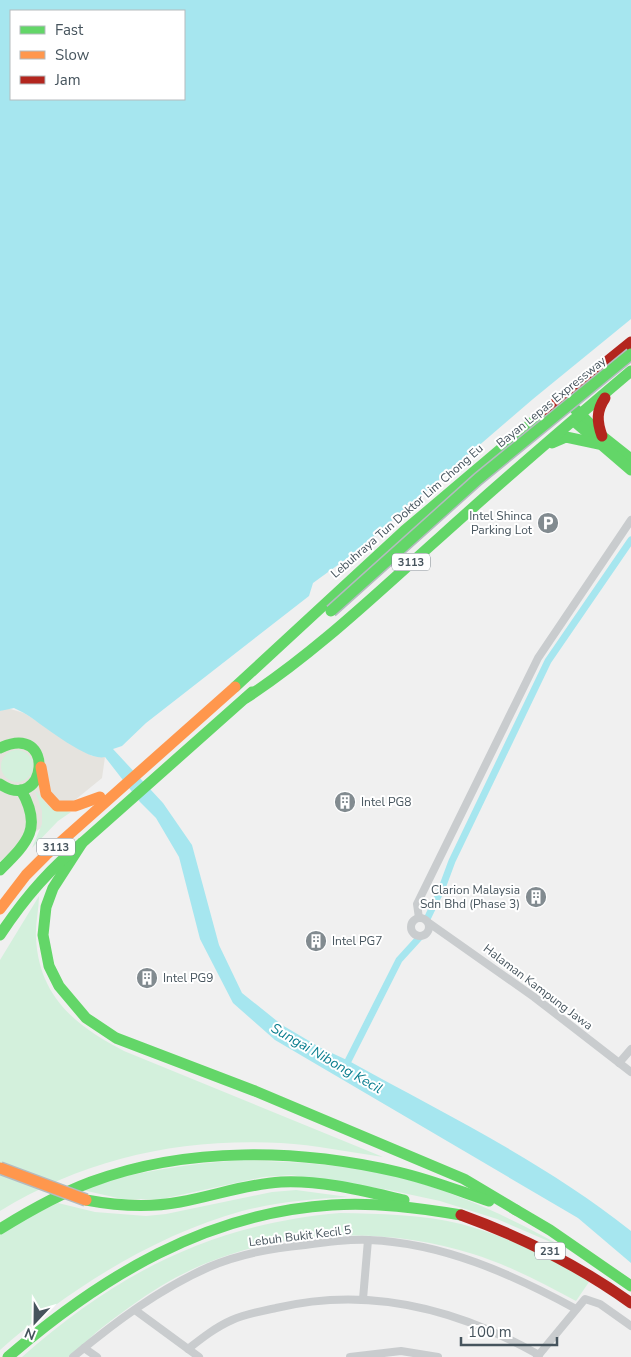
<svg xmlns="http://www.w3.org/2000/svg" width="631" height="1357" font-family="'Nunito Sans',sans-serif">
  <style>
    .commercial { fill: #e5e3de }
    .green { fill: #d3f0dc }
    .water { fill: #a6e6ef; fill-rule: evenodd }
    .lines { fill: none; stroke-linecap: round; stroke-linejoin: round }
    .canal { stroke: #a6e6ef; stroke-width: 7 }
    .street { stroke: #c9ccce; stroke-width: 8 }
    .fast { stroke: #63d668; stroke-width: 11 }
    .slow { stroke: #ff974d; stroke-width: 11 }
    .jam { stroke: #b3261e; stroke-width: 11 }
    .fast-bridge-casing { stroke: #b4bbc0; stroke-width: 14; stroke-linecap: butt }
    .slow-bridge-casing { stroke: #b4bbc0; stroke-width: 14; stroke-linecap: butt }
    .fast-bridge { stroke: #63d668; stroke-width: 11 }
    .slow-bridge { stroke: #ff974d; stroke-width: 11 }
    .labels { text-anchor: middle; stroke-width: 4; stroke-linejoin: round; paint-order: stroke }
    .shield { fill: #fff; stroke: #7e878e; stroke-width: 1 }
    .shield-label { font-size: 11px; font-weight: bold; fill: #46545d }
    .street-label { font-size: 12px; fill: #46545d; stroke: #fff }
    .poi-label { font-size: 12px; fill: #46545d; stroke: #fff; text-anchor: start }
    .water-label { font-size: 14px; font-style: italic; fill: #0a7e8f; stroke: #fff }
  </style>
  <rect width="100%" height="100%" fill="#f0f0f0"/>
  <polygon class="commercial" points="7,708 24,713 92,756 105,757 102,778 0,861 0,711"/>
  <g class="green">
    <circle cx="17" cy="766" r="16"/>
    <polygon points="35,790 49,807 71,812 58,821 32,848 42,824 42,811"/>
    <path d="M39,896C39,910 35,924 36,938C39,997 76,1026 124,1051L383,1157C349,1152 315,1145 281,1143C179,1138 87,1158 0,1211V960Z"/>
    <path d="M242,1160C302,1162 365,1165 423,1184C474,1200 522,1224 569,1250L497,1219L440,1201L389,1190L291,1175L263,1177L162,1199H122L78,1189C132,1172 186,1164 242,1160Z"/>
    <path d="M296,1190L348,1197C312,1199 277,1202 242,1211C155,1235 67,1290 0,1350V1235L15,1223L58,1203L95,1212L146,1216L166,1214L272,1192Z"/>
    <path d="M340,1213C380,1214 422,1214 461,1224C506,1236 550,1257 589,1282L576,1301C543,1283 508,1265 473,1254C372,1222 252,1231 161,1286C140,1299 119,1314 99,1330C90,1337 79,1351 68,1357C60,1357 32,1357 22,1357C117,1273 212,1224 340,1213Z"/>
  </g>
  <path class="water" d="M0,0H631V319L533,399L353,554L313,583L309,596L146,723L122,746L113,749L163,803L192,845L219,945L242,993L282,1025L321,1048L349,1061C445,1114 546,1163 631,1231V1263L578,1218L275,1040L233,1003L200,939L179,857L156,818L140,802L105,757C87,762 41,723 24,713L14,708L0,711ZM11,11H184V99H11Z"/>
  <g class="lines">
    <g class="canal">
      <polyline points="427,919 442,888 452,861 548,661 631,540"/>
      <polyline points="344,1069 399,960 419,938"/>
    </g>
    <g class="street">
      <circle cx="420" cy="927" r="9"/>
      <polyline points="419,918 417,904 538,658 631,520"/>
      <polyline points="429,923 534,997 631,1072"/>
      <polyline points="619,1063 631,1049"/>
      <polyline points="363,1299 368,1240"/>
      <polyline points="135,1310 199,1357"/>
      <polyline points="84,1348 97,1357"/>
      <path d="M188,1349C202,1338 216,1327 232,1320C246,1314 262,1311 276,1308C368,1286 458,1309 539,1355"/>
      <path d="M73,1357C114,1323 159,1289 209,1267C239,1254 272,1248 305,1245C326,1242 348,1239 369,1240C443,1243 512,1274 576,1309"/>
      <polyline points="350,1357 401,1351 438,1357"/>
      <polyline points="537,1357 585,1299 600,1304 631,1326"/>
    </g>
    <g class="fast">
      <polyline points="575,409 602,436 631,459"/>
      <polyline points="574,421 631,470"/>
      <polyline points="552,443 566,437 599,444"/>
      <polyline points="235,687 404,531 547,410"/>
      <path d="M246,698C316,652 376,594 439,538C502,481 566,426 631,371"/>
      <path d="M0,748C57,721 47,815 0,784"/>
      <polyline points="82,843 53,888 46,907 43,935 49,966 59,986 86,1018 116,1038 255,1091 464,1179 516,1210"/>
      <path d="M0,870C28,842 43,828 21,790"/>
      <path d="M0,935C23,900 49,869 82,843L252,692"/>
      <path d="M86,1200C118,1206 148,1208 180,1202C214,1196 246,1184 281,1182C322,1180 364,1191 404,1200"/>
      <polyline points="516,1210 550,1230 631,1286"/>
      <path d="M0,1229C29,1211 59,1194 91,1182C188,1146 299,1149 398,1172C429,1179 459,1191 489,1201"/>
      <path d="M8,1357C102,1276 206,1213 332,1205C375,1202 419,1208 461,1215"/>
    </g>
    <g class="slow">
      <polyline points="41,767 46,794 57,806 75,806 100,797"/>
      <polyline points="0,909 26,875 46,855 235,687"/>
    </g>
    <g class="jam">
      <polyline points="547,410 631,342"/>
      <path d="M602,436C597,422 596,411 605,398"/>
      <path d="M461,1215C522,1237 578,1265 631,1303"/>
    </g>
    <g class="fast-bridge-casing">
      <polyline id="fast-bridge" points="331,611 478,479 631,354"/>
    </g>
    <g class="slow-bridge-casing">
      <polyline id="slow-bridge" points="0,1168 86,1200"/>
    </g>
    <use href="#fast-bridge" class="fast-bridge"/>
    <use href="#slow-bridge" class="slow-bridge"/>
  </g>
  <defs>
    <g id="parking-disc" transform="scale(1.125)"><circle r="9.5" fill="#828b90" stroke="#fff"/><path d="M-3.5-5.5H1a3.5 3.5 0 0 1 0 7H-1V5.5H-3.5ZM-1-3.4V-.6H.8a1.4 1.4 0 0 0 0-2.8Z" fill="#fff"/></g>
    <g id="building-disc" transform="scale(1.125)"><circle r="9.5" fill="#828b90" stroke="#fff"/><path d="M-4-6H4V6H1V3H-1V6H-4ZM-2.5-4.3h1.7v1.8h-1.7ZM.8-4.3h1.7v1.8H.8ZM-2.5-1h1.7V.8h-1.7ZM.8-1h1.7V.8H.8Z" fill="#fff"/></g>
  </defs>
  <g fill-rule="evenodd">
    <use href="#parking-disc" x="548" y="523"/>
    <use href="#building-disc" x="345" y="802"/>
    <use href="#building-disc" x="536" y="897"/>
    <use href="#building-disc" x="316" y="941"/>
    <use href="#building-disc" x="147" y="978"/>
  </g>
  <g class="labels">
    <g class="shield">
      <rect x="392" y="553.5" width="38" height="17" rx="4"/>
      <rect x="37" y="838.5" width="38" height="17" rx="4"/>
      <rect x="535" y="1242.5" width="30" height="17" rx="4"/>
    </g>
    <g class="shield-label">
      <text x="411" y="566">3113</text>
      <text x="56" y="851">3113</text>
      <text x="550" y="1255">231</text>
    </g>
    <g class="street-label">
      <text transform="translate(551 402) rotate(-39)" y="4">Bayan Lepas Expressway</text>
      <text transform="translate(407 511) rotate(-41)" y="4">Lebuhraya Tun Doktor Lim Chong Eu</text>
      <text transform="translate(538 987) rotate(37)" y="4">Halaman Kampung Jawa</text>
      <text transform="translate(300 1236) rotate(-7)" y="4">Lebuh Bukit Kecil 5</text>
    </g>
    <g class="poi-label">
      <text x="532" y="520" text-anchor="end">Intel Shinca<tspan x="532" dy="14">Parking Lot</tspan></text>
      <text x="361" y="806">Intel PG8</text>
      <text x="520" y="894" text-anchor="end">Clarion Malaysia<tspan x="520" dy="14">Sdn Bhd (Phase 3)</tspan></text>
      <text x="332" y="945">Intel PG7</text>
      <text x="163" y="982">Intel PG9</text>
    </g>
    <g class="water-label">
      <text transform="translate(327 1058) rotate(30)" y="5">Sungai Nibong Kecil</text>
    </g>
  </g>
  <rect x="10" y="10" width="175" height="90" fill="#ffffff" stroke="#b5bbbe"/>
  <rect x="20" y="26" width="25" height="8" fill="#63d668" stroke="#b5bbbe"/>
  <text x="55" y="35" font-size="15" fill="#46545d">Fast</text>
  <rect x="20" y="51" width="25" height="8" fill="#ff974d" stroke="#b5bbbe"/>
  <text x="55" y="60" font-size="15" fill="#46545d">Slow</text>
  <rect x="20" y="76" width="25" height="8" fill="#b3261e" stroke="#b5bbbe"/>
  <text x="55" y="85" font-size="15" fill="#46545d">Jam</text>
  <g transform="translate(35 1322) rotate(202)" stroke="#ffffff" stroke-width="4" paint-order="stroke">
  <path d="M0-4L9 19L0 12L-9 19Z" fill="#46545d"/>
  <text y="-8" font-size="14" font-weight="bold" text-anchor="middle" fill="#46545d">N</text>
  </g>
  <path d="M461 1337v8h96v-8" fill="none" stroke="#46545d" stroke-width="2.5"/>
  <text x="468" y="1337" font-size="15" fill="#46545d" stroke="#ffffff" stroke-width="4" paint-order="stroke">100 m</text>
</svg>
